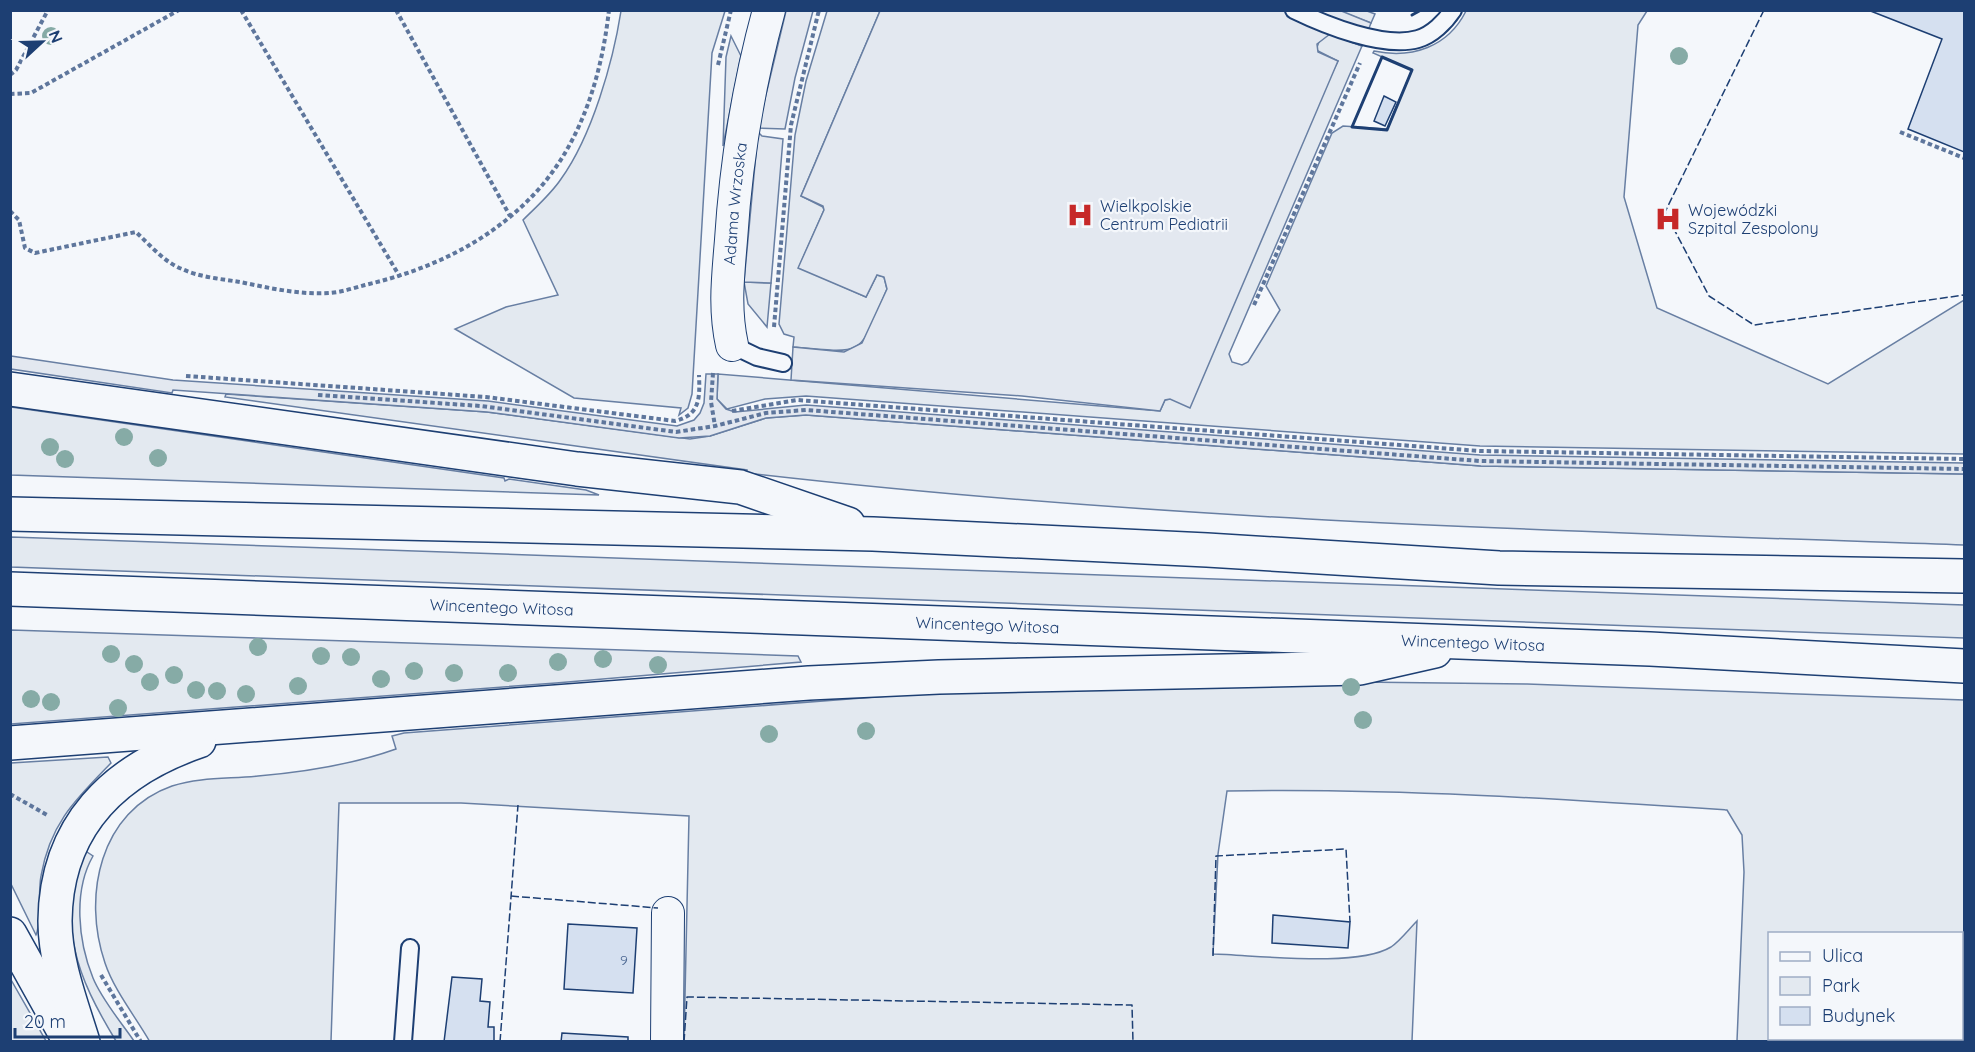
<svg xmlns="http://www.w3.org/2000/svg" width="1975" height="1052" font-family="Quicksand,sans-serif">
  <style>
    .green { fill: #e3e9f0; stroke: #687fa3; stroke-width: 1.5; fill-rule: evenodd }
    .parking { fill: #e3e8f0; stroke: #687fa3; stroke-width: 1.5 }
    .building { fill: #d5e0f0; stroke: #1d3f73; stroke-width: 1.5 }
    .lines { fill: none; stroke-linecap: round; stroke-linejoin: round }
    .lane-casing { stroke: #1d3f73; stroke-width: 20 }
    .street-casing { stroke: #1d3f73; stroke-width: 34 }
    .secondary-casing { stroke: #1d3f73; stroke-width: 36 }
    .path { stroke: #5e769c; stroke-width: 4; stroke-dasharray: 4.5 3; stroke-linecap: butt }
    .lane { stroke: #f4f7fb; stroke-width: 16 }
    .street { stroke: #f4f7fb; stroke-width: 32 }
    .secondary { stroke: #f4f7fb; stroke-width: 33 }
    .fence { stroke: #1d3f73; stroke-width: 1.5; stroke-dasharray: 8 3; stroke-linecap: butt }
    .wall { stroke: #1d3f73; stroke-width: 3 }
    .tree { fill: #86aba6 }
    .labels { text-anchor: middle; stroke-width: 4.5; stroke-linejoin: round; paint-order: stroke }
    .number-label { font-size: 14px; fill: #4b6792 }
    .street-label { font-size: 16px; fill: #1d3f73; stroke: #f4f7fb }
    .poi-label { font-size: 16px; fill: #1d3f73; stroke: #f4f7fb; text-anchor: start }
  </style>
  <rect width="100%" height="100%" fill="#f4f7fb"/>
  <g class="green">
    <path d="M621,11H725L712,53L692,394L688,408L679,415L681,408L574,398L455,329L506,307L558,295L523,220C536,207 551,194 561,179C592,136 613,62 621,11Z"/>
    <path d="M827,11H880L801,196L823,207L824,210L799,267L866,297L877,275L884,277L887,289C858,356 868,354 793,347L794,337L784,334L779,324L795,135L806,81Z"/>
    <polygon points="1339,11 1367,11 1375,14 1371,23"/>
    <path d="M1466,11H1647L1638,25L1624,197L1657,308L1828,384L1964,300V454L1480,446L806,396L765,399L727,409L717,399L718,374L1160,411L1165,400L1170,399L1338,61L1316,50L1320,39L1330,34L1362,46L1229,354L1232,362L1242,365L1248,362L1280,310L1266,286L1332,133L1343,126L1387,129L1412,70L1373,53L1374,51C1412,59 1448,47 1466,11Z"/>
    <polygon points="731,36 741,56 723,146 726,57"/>
    <polygon points="744,282 771,283 767,327 748,304"/>
    <path d="M226,394L487,412L690,439L710,436L766,418L806,415L1481,466L1964,474V545C1558,531 1152,520 747,473V470L225,397Z"/>
    <polygon points="11,407 504,478 505,481 509,479 586,490 599,495 11,475"/>
    <polygon points="11,537 1964,605 1964,638 11,567"/>
    <polygon points="11,630 715,653 798,656 801,662 556,683 11,724"/>
    <path d="M1359,682L1527,684L1964,700V1041H1737L1744,872L1742,835L1727,810C1560,799 1394,788 1227,791L1218,854L1213,954C1256,955 1356,968 1391,947C1400,941 1409,929 1417,921L1412,1041H684L689,816L461,803H339L331,1041L150,1042C135,1016 114,990 105,963C82,896 100,811 172,786C200,777 229,779 258,776C305,772 351,765 396,749L392,736L404,733L914,694ZM1770,934H1962V1038H1770Z"/>
    <path d="M108,757L111,763C76,799 50,823 41,876C38,890 41,926 36,935L11,884V763Z"/>
    <path d="M84,850L93,856C73,891 78,941 93,978C102,1000 121,1022 134,1041H116C76,975 57,927 84,850Z"/>
    <polygon points="10,978 46,1041 11,1041"/>
  </g>
  <g class="parking">
    <polygon points="1339,10 1371,23 1362,46 1330,34 1317,44 1318,52 1338,61 1190,408 1170,399 1165,400 1160,411 1022,396 791,380 793,347 844,352 862,343 887,289 884,277 877,275 866,297 798,268 824,210 823,206 801,196 880,11"/>
    <polygon points="786,11 813,11 795,78 785,129 758,128"/>
    <polygon points="758,132 762,136 783,139 771,283 744,282"/>
    <polygon points="11,356 173,380 488,401 677,426 694,420 700,413 704,403 706,374 718,374 717,399 726,409 735,412 806,405 1480,455 1964,463 1964,474 1481,466 806,415 766,418 710,436 679,438 487,412 173,390 172,393 11,369"/>
  </g>
  <g class="building">
    <polygon points="1868,10 1964,10 1964,152 1908,129 1942,39"/>
    <polygon points="1384,96 1396,102 1385,126 1374,121"/>
    <polygon points="1273,915 1350,922 1348,948 1272,943"/>
    <polygon points="568,924 637,928 633,993 564,989"/>
    <polygon points="452,977 482,979 480,1001 490,1002 488,1027 494,1027 494,1042 444,1042"/>
    <polygon points="562,1033 628,1037 628,1042 561,1042"/>
  </g>
  <g class="lines">
    <g class="lane-casing">
      <g id="lane">
        <path d="M1294,10C1325,25 1384,49 1418,39C1432,35 1445,22 1453,10"/>
        <polyline points="732,345 757,357 783,363"/>
        <polyline points="403,1042 410,948"/>
      </g>
    </g>
    <g class="street-casing">
      <g id="street">
        <path id="s1" d="M732,345C724,308 728,277 731,240C736,161 748,87 769,10"/>
        <polyline points="667,1042 668,913"/>
      </g>
    </g>
    <g class="secondary-casing">
      <g id="secondary">
        <polyline points="10,389 577,469 740,487 848,524"/>
        <polyline points="10,514 873,534 1207,550 1499,568 1964,576"/>
        <path id="s2" d="M10,589L1650,649L1964,666"/>
        <polyline points="10,743 809,683 939,677 1360,668 1435,651"/>
        <polyline points="10,934 69,1040"/>
        <path d="M83,1042C71,1003 55,962 55,921C56,826 114,770 199,741"/>
      </g>
    </g>
    <g class="path">
      <polyline points="241,10 400,277"/>
      <polyline points="396,10 510,216"/>
      <polyline points="718,65 731,10"/>
      <polyline points="10,75 16,70 48,10"/>
      <polyline points="10,94 31,93 179,10"/>
      <polyline points="1900,132 1964,158"/>
      <path d="M10,211L19,220L25,248L35,253L136,232C150,245 164,262 182,269C199,277 221,279 240,282C269,288 300,295 330,293C342,292 354,288 365,285C434,269 498,238 544,183C584,134 602,72 609,10"/>
      <polyline points="1254,305 1360,63"/>
      <polyline points="774,327 791,125 819,10"/>
      <polyline points="713,373 711,402 715,426"/>
      <path d="M186,376L486,397L675,421C700,415 700,398 699,375"/>
      <polyline points="318,395 481,406 676,432 715,426 766,413 806,410 1480,461 1964,469"/>
      <polyline points="732,411 797,400 1480,451 1964,459"/>
      <polyline points="10,794 49,816"/>
      <polyline points="101,975 141,1042"/>
    </g>
    <use href="#lane" class="lane"/>
    <use href="#street" class="street"/>
    <use href="#secondary" class="secondary"/>
    <g class="fence">
      <polyline points="1764,10 1665,212 1709,296 1754,325 1964,295"/>
      <polyline points="511,896 658,908"/>
      <polyline points="1213,956 1216,856 1346,849 1350,922"/>
      <polyline points="500,1042 518,805"/>
      <polyline points="684,1042 687,997 1132,1005 1133,1042"/>
    </g>
    <g class="wall">
      <polyline points="1412,15 1421,10"/>
      <polygon points="1382,57 1412,70 1387,130 1352,127"/>
    </g>
  </g>
  <g class="tree">
    <circle cx="51" cy="36" r="9"/>
    <circle cx="1679" cy="56" r="9"/>
    <circle cx="124" cy="437" r="9"/>
    <circle cx="50" cy="447" r="9"/>
    <circle cx="158" cy="458" r="9"/>
    <circle cx="65" cy="459" r="9"/>
    <circle cx="258" cy="647" r="9"/>
    <circle cx="111" cy="654" r="9"/>
    <circle cx="321" cy="656" r="9"/>
    <circle cx="351" cy="657" r="9"/>
    <circle cx="603" cy="659" r="9"/>
    <circle cx="558" cy="662" r="9"/>
    <circle cx="134" cy="664" r="9"/>
    <circle cx="658" cy="665" r="9"/>
    <circle cx="414" cy="671" r="9"/>
    <circle cx="454" cy="673" r="9"/>
    <circle cx="508" cy="673" r="9"/>
    <circle cx="174" cy="675" r="9"/>
    <circle cx="381" cy="679" r="9"/>
    <circle cx="150" cy="682" r="9"/>
    <circle cx="298" cy="686" r="9"/>
    <circle cx="1351" cy="687" r="9"/>
    <circle cx="196" cy="690" r="9"/>
    <circle cx="217" cy="691" r="9"/>
    <circle cx="246" cy="694" r="9"/>
    <circle cx="31" cy="699" r="9"/>
    <circle cx="51" cy="702" r="9"/>
    <circle cx="118" cy="708" r="9"/>
    <circle cx="1363" cy="720" r="9"/>
    <circle cx="866" cy="731" r="9"/>
    <circle cx="769" cy="734" r="9"/>
  </g>
  <defs>
    <g id="hospital-bare" transform="scale(2.07)"><path d="M-5-5h3v3.5h4V-5h3V5h-3V1.5h-4V5h-3Z" fill="#c62828" stroke="#f4f7fb" stroke-width="2.5" paint-order="stroke"/></g>
  </defs>
  <g fill-rule="evenodd">
    <use href="#hospital-bare" x="1080" y="215"/>
    <use href="#hospital-bare" x="1668" y="219"/>
  </g>
  <g class="labels">
    <g class="number-label">
      <text x="624" y="965">9</text>
    </g>
    <g class="street-label">
      <text dy="6" stroke="none"><textPath href="#s1" startOffset="142">Adama Wrzoska</textPath></text>
      <text dy="6" stroke="none"><textPath href="#s2" startOffset="492">Wincentego Witosa</textPath></text>
      <text dy="6" stroke="none"><textPath href="#s2" startOffset="978">Wincentego Witosa</textPath></text>
      <text dy="6" stroke="none"><textPath href="#s2" startOffset="1464">Wincentego Witosa</textPath></text>
    </g>
    <g class="poi-label">
      <text x="1100" y="212">Wielkpolskie<tspan x="1100" dy="18">Centrum Pediatrii</tspan></text>
      <text x="1688" y="216">Wojewódzki<tspan x="1688" dy="18">Szpital Zespolony</tspan></text>
    </g>
  </g>
  <rect width="1975" height="1052" fill="none" stroke="#1d3f73" stroke-width="24"/>
  <rect x="1768" y="932" width="195" height="108" fill="#f4f7fb" stroke="#9eadc5" stroke-width="1.5"/>
  <rect x="1780" y="952" width="30" height="9" fill="#f4f7fb" stroke="#9eadc5" stroke-width="1.5"/>
  <text x="1822" y="962" font-size="18" fill="#1d3f73">Ulica</text>
  <rect x="1780" y="977" width="30" height="18" fill="#e3e9f0" stroke="#9eadc5" stroke-width="1.5"/>
  <text x="1822" y="992" font-size="18" fill="#1d3f73">Park</text>
  <rect x="1780" y="1007" width="30" height="18" fill="#d5e0f0" stroke="#9eadc5" stroke-width="1.5"/>
  <text x="1822" y="1022" font-size="18" fill="#1d3f73">Budynek</text>
  <g transform="translate(42 42) rotate(68)" stroke="#f4f7fb" stroke-width="4.5" paint-order="stroke">
  <path d="M0-4.5L10 22L0 15L-10 22Z" fill="#1d3f73"/>
  <text y="-9" font-size="16" font-weight="bold" text-anchor="middle" fill="#1d3f73">N</text>
  </g>
  <path d="M15 1028v9h105v-9" fill="none" stroke="#1d3f73" stroke-width="3"/>
  <text x="24" y="1028" font-size="18" fill="#1d3f73" stroke="#f4f7fb" stroke-width="4.5" paint-order="stroke">20 m</text>
</svg>
